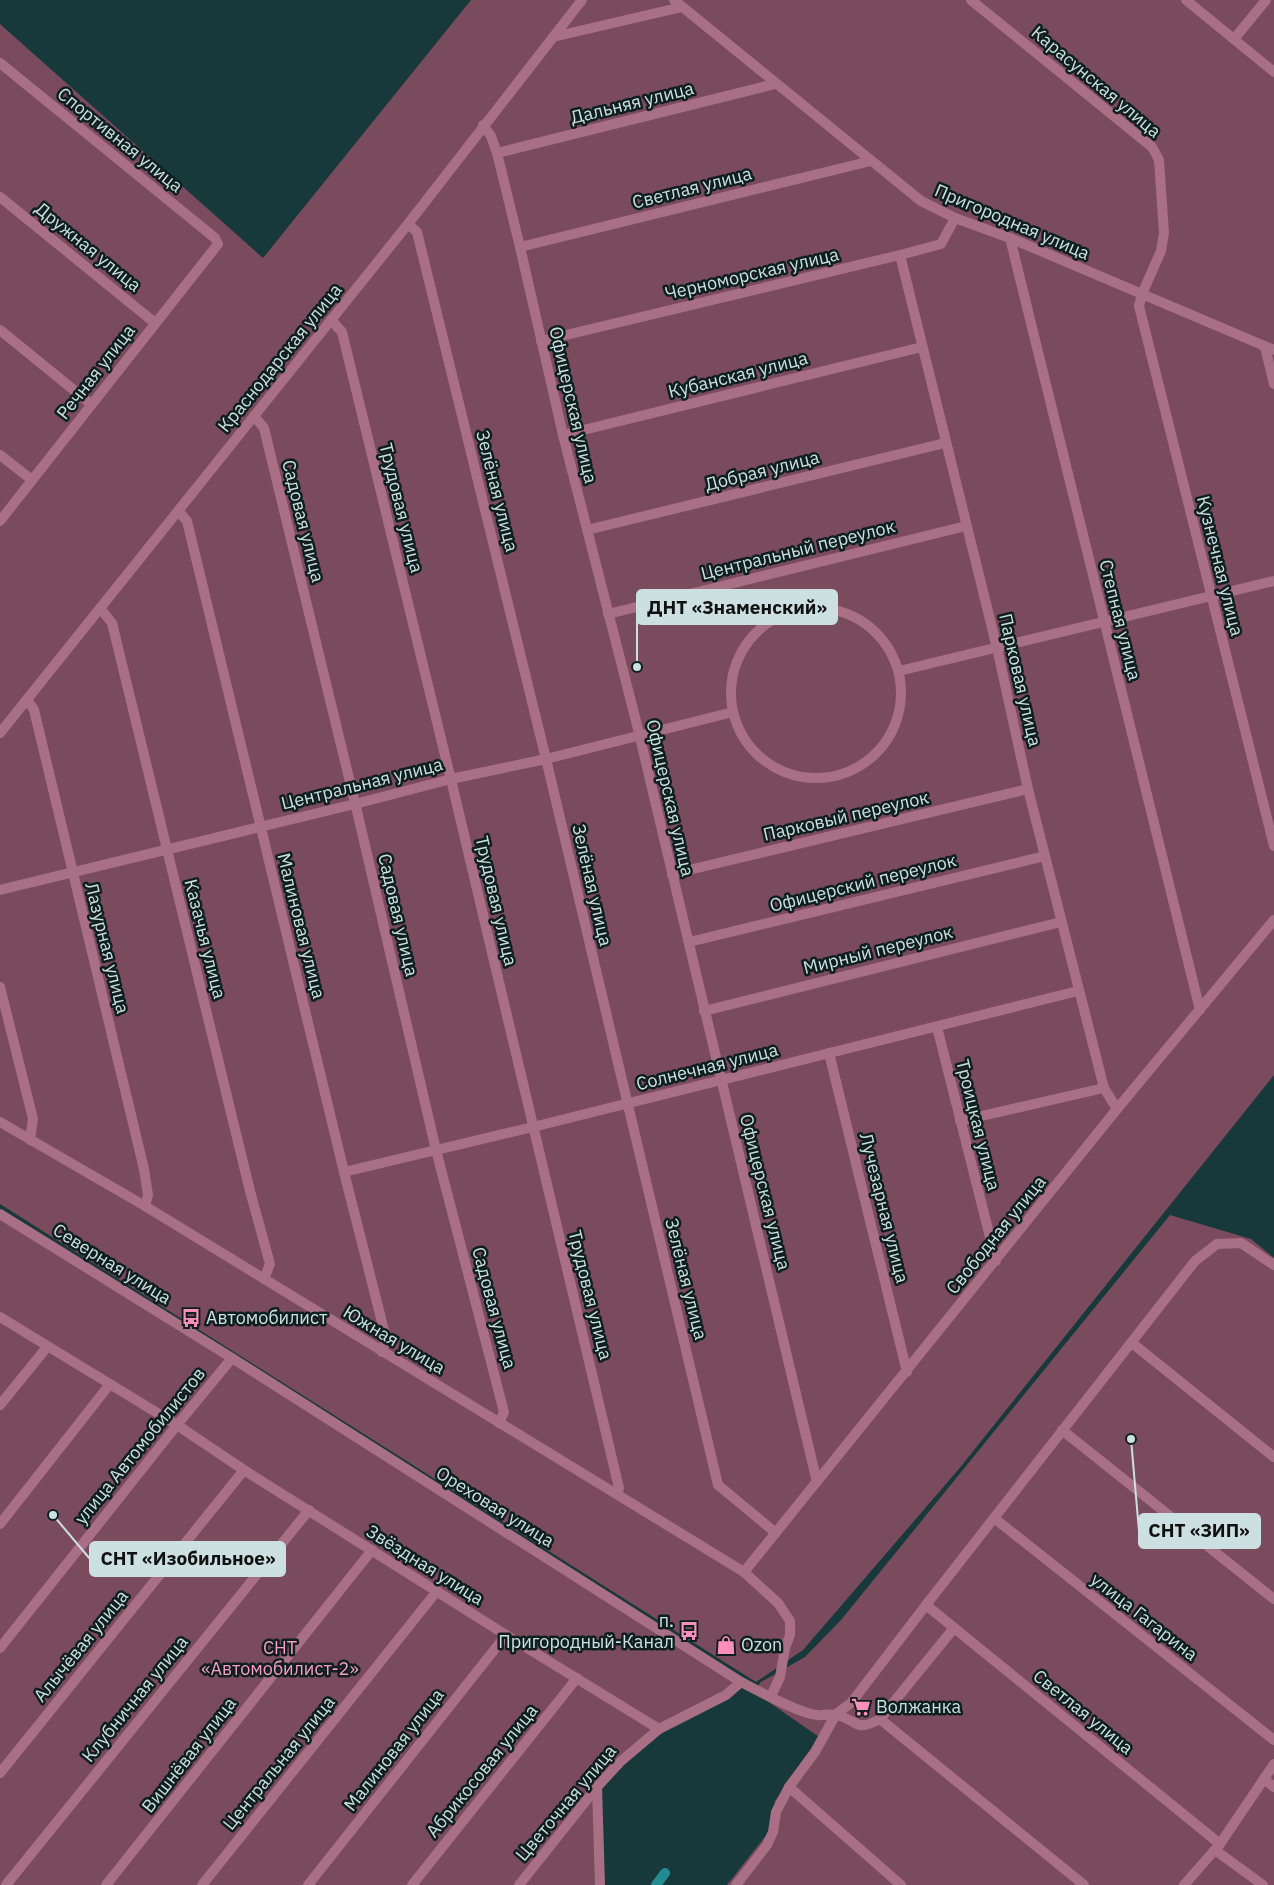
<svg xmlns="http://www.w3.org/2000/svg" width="1274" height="1885" font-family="'IBM Plex Sans',sans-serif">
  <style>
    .green { fill: #7a4b5d }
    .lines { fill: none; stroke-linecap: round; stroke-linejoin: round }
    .canal { stroke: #238c93; stroke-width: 10 }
    .minor { stroke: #a96f84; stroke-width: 10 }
    .labels { text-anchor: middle; stroke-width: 5; stroke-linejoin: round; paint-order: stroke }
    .street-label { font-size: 18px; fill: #cde0e1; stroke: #0f1e1f }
    .poi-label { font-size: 18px; fill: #cde0e1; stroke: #0f1e1f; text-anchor: start }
    .park-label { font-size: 18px; fill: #fa9fc1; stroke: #0f1e1f }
    .leader { fill: none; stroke: #cde0e1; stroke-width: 2 }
    .callout-dot { fill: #cde0e1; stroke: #0f1e1f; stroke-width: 2 }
    .callout { fill: #cde0e1; stroke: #cde0e1; stroke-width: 2 }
    .callout-label { font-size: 19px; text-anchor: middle; font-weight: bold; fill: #111 }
  </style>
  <rect width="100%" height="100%" fill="#17393c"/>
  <g class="green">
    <polygon points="471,0 1274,0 1274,1075 958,1470 803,1650 756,1682 0,1204 0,24 263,258"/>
    <polygon points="0,1214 741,1682 659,1729 597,1786 600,1885 0,1885"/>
    <polygon points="1170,1215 1251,1239 1274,1258 1274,1885 727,1885 768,1833 775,1801 819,1737 753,1691 761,1682 805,1657 841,1620"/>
  </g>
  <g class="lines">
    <polyline class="canal" points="656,1885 665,1873"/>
    <g class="minor">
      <polyline points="674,0 921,201 955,218 1010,238 1274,350"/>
      <polyline points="971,0 1152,147 1159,160 1164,233 1161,251 1142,294 1139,306 1274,846"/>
      <polyline points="1186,0 1274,72"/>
      <polyline points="553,37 682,7"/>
      <polyline points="1234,39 1266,0"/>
      <polyline points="0,63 215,238 218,244 0,521"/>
      <polyline points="483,125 491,136 497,153 520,247 563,435 637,725 817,1482"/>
      <polyline points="497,153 775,84"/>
      <polyline points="0,197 155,323"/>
      <polyline points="408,224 417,232 546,759 718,1485 776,1533"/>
      <polyline points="1010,238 1200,1010"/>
      <polyline points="520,247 871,161"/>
      <polyline points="900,255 997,648 1028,789 1104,1088 1117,1109"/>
      <polyline points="331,320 342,332 453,788 619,1488 617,1494"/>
      <polyline points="0,330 91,404"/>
      <polyline points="541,341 900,255 941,244 955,218"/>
      <polyline points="1265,347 1274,384"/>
      <polyline points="254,416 264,428 357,811 436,1150 504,1412 499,1423"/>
      <polyline points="563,435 922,347"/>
      <polyline points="0,455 32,480"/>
      <polyline points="178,511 187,521 344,1172 386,1338 382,1352"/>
      <polyline points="587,530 945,443"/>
      <polyline points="100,608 112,623 250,1191 270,1264 264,1279"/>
      <circle cx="816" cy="693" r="85"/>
      <polyline points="608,614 966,526"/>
      <polyline points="899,671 1274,581"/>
      <polyline points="27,699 34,710 144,1169 148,1195 145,1206"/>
      <polyline points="0,733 408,224 582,0"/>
      <polyline points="672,874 1028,789"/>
      <polyline points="0,890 355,804 451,779 546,759 733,712"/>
      <polyline points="689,942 1045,856"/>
      <polyline points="0,987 33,1119 30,1140"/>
      <polyline points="704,1011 1061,922"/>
      <polyline points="937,1027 996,1261"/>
      <polyline points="829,1053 907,1372"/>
      <polyline points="960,1121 1104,1088"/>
      <polyline points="0,1122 145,1206 744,1572 778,1603 790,1621 790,1635 785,1648 780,1677 771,1696"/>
      <polyline points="344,1172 533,1127 1078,991"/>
      <path d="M0,1214L232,1358L741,1682C759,1691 798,1713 817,1715C823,1716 831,1713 837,1715C858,1720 855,1733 880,1719L1084,1885"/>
      <polyline points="0,1317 177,1425 244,1470 506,1635 659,1729"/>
      <polyline points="1132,1343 1274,1457"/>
      <polyline points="0,1405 47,1347"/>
      <polyline points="1062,1430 1274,1599"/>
      <polyline points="994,1518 1274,1740"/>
      <polyline points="0,1524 110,1384"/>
      <polyline points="744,1572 1117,1109 1274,920"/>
      <polyline points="926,1605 1220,1844"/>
      <polyline points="0,1648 177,1425 232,1358"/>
      <polyline points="880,1719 954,1628"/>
      <polyline points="0,1773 244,1470"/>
      <polyline points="1264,1779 1274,1787"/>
      <polyline points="597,1787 600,1885"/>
      <polyline points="789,1787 901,1885"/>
      <polyline points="1215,1850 1263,1885"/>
      <polyline points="6,1885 309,1510"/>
      <polyline points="106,1885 372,1550"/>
      <polyline points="202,1885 437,1591"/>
      <polyline points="308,1885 506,1635"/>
      <polyline points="412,1885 577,1678"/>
      <polyline points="519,1885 597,1787 620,1762 659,1729 726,1695 741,1682"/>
      <polyline points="736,1885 767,1845 773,1832 776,1812 789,1787 815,1752 836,1714 851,1703 926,1605 1195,1261 1217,1244 1241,1243 1274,1265"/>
      <polyline points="1184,1885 1220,1844 1274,1764"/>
    </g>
  </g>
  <defs>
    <g id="bus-bare" transform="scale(1.5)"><path d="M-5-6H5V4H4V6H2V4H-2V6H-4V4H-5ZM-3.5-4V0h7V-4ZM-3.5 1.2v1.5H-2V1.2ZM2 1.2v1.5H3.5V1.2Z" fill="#ff8eba" stroke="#0f1e1f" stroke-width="2.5" paint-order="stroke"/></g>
    <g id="shop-bare" transform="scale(1.5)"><path d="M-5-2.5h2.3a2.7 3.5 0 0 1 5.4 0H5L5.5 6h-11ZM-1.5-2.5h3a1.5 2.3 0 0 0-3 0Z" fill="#ff8eba" stroke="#0f1e1f" stroke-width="2.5" paint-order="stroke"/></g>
    <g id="supermarket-bare" transform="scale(1.5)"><path d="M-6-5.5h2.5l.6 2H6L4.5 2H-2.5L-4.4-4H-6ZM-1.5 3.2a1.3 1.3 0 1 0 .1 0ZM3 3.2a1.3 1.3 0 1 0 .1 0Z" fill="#ff8eba" stroke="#0f1e1f" stroke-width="2.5" paint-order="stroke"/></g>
  </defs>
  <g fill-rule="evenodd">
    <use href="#bus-bare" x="191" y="1318"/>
    <use href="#bus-bare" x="689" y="1631"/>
    <use href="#shop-bare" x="726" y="1645"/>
    <use href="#supermarket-bare" x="861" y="1707"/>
  </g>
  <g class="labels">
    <g class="street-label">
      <text transform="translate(1096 82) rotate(40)" y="6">Карасунская улица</text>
      <text transform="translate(632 103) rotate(-14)" y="6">Дальняя улица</text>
      <text transform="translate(120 140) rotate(39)" y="6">Спортивная улица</text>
      <text transform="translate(692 188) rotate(-14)" y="6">Светлая улица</text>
      <text transform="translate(1012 222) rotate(23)" y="6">Пригородная улица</text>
      <text transform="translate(88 247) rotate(39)" y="6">Дружная улица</text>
      <text transform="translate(752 274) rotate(-13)" y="6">Черноморская улица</text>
      <text transform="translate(280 358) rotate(-51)" y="6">Краснодарская улица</text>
      <text transform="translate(96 372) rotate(-52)" y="6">Речная улица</text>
      <text transform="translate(738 375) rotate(-14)" y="6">Кубанская улица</text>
      <text transform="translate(573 405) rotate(77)" y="6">Офицерская улица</text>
      <text transform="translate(762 471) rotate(-14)" y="6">Добрая улица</text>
      <text transform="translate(497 491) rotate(76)" y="6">Зелёная улица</text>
      <text transform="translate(401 508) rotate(76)" y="6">Трудовая улица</text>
      <text transform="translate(303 521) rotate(76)" y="6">Садовая улица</text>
      <text transform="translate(798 550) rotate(-14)" y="6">Центральный переулок</text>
      <text transform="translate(1220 566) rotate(76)" y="6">Кузнечная улица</text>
      <text transform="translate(1120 620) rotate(76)" y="6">Степная улица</text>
      <text transform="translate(1020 680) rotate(77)" y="6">Парковая улица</text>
      <text transform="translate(362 784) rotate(-14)" y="6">Центральная улица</text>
      <text transform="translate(670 798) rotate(77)" y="6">Офицерская улица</text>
      <text transform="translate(846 816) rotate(-13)" y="6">Парковый переулок</text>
      <text transform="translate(863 883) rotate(-14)" y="6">Офицерский переулок</text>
      <text transform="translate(592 885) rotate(77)" y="6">Зелёная улица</text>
      <text transform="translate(496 901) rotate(77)" y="6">Трудовая улица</text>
      <text transform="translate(398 915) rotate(77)" y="6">Садовая улица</text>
      <text transform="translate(301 926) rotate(76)" y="6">Малиновая улица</text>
      <text transform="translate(205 939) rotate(76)" y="6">Казачья улица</text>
      <text transform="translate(107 948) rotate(76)" y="6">Лазурная улица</text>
      <text transform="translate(878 950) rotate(-14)" y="6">Мирный переулок</text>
      <text transform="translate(707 1067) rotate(-14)" y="6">Солнечная улица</text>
      <text transform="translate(978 1125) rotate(76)" y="6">Троицкая улица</text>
      <text transform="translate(765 1192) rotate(76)" y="6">Офицерская улица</text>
      <text transform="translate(884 1208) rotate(76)" y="6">Лучезарная улица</text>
      <text transform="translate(996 1235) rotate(-51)" y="6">Свободная улица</text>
      <text transform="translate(112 1264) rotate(32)" y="6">Северная улица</text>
      <text transform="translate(686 1279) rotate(76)" y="6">Зелёная улица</text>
      <text transform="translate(590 1295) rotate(76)" y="6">Трудовая улица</text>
      <text transform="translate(494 1308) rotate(75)" y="6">Садовая улица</text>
      <text transform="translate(394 1340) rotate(31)" y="6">Южная улица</text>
      <text transform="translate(140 1446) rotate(-51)" y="6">улица Автомобилистов</text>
      <text transform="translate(495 1507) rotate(32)" y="6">Ореховая улица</text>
      <text transform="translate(425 1565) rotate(32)" y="6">Звёздная улица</text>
      <text transform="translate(1144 1617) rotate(38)" y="6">улица Гагарина</text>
      <text transform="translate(81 1646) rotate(-51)" y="6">Алычёвая улица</text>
      <text transform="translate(135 1699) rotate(-51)" y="6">Клубничная улица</text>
      <text transform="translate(1083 1712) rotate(39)" y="6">Светлая улица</text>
      <text transform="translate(394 1750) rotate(-52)" y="6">Малиновая улица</text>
      <text transform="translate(189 1755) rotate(-52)" y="6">Вишнёвая улица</text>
      <text transform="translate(279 1763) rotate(-51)" y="6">Центральная улица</text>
      <text transform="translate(482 1771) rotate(-51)" y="6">Абрикосовая улица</text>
      <text transform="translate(566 1803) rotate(-50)" y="6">Цветочная улица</text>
    </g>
    <g class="poi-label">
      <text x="206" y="1324">Автомобилист</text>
      <text x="674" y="1627" text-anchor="end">п.<tspan x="674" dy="21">Пригородный-Канал</tspan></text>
      <text x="741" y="1651">Ozon</text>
      <text x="876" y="1713">Волжанка</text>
    </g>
    <g class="park-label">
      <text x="280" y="1654">СНТ<tspan x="280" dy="21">«Автомобилист-2»</tspan></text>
    </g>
  </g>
  <path class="leader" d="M637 667L637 607M1131 1439L1139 1531M53 1515L90 1559"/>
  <g class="callout-dot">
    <circle cx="637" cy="667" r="5"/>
    <circle cx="1131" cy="1439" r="5"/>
    <circle cx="53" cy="1515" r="5"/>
  </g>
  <g class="callout">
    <rect x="637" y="590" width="200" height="34" rx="5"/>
    <rect x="1139" y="1514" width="121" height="34" rx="5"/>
    <rect x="90" y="1542" width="195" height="34" rx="5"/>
  </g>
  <g class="callout-label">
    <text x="737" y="614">ДНТ «Знаменский»</text>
    <text x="1199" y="1537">СНТ «ЗИП»</text>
    <text x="188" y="1565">СНТ «Изобильное»</text>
  </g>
</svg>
